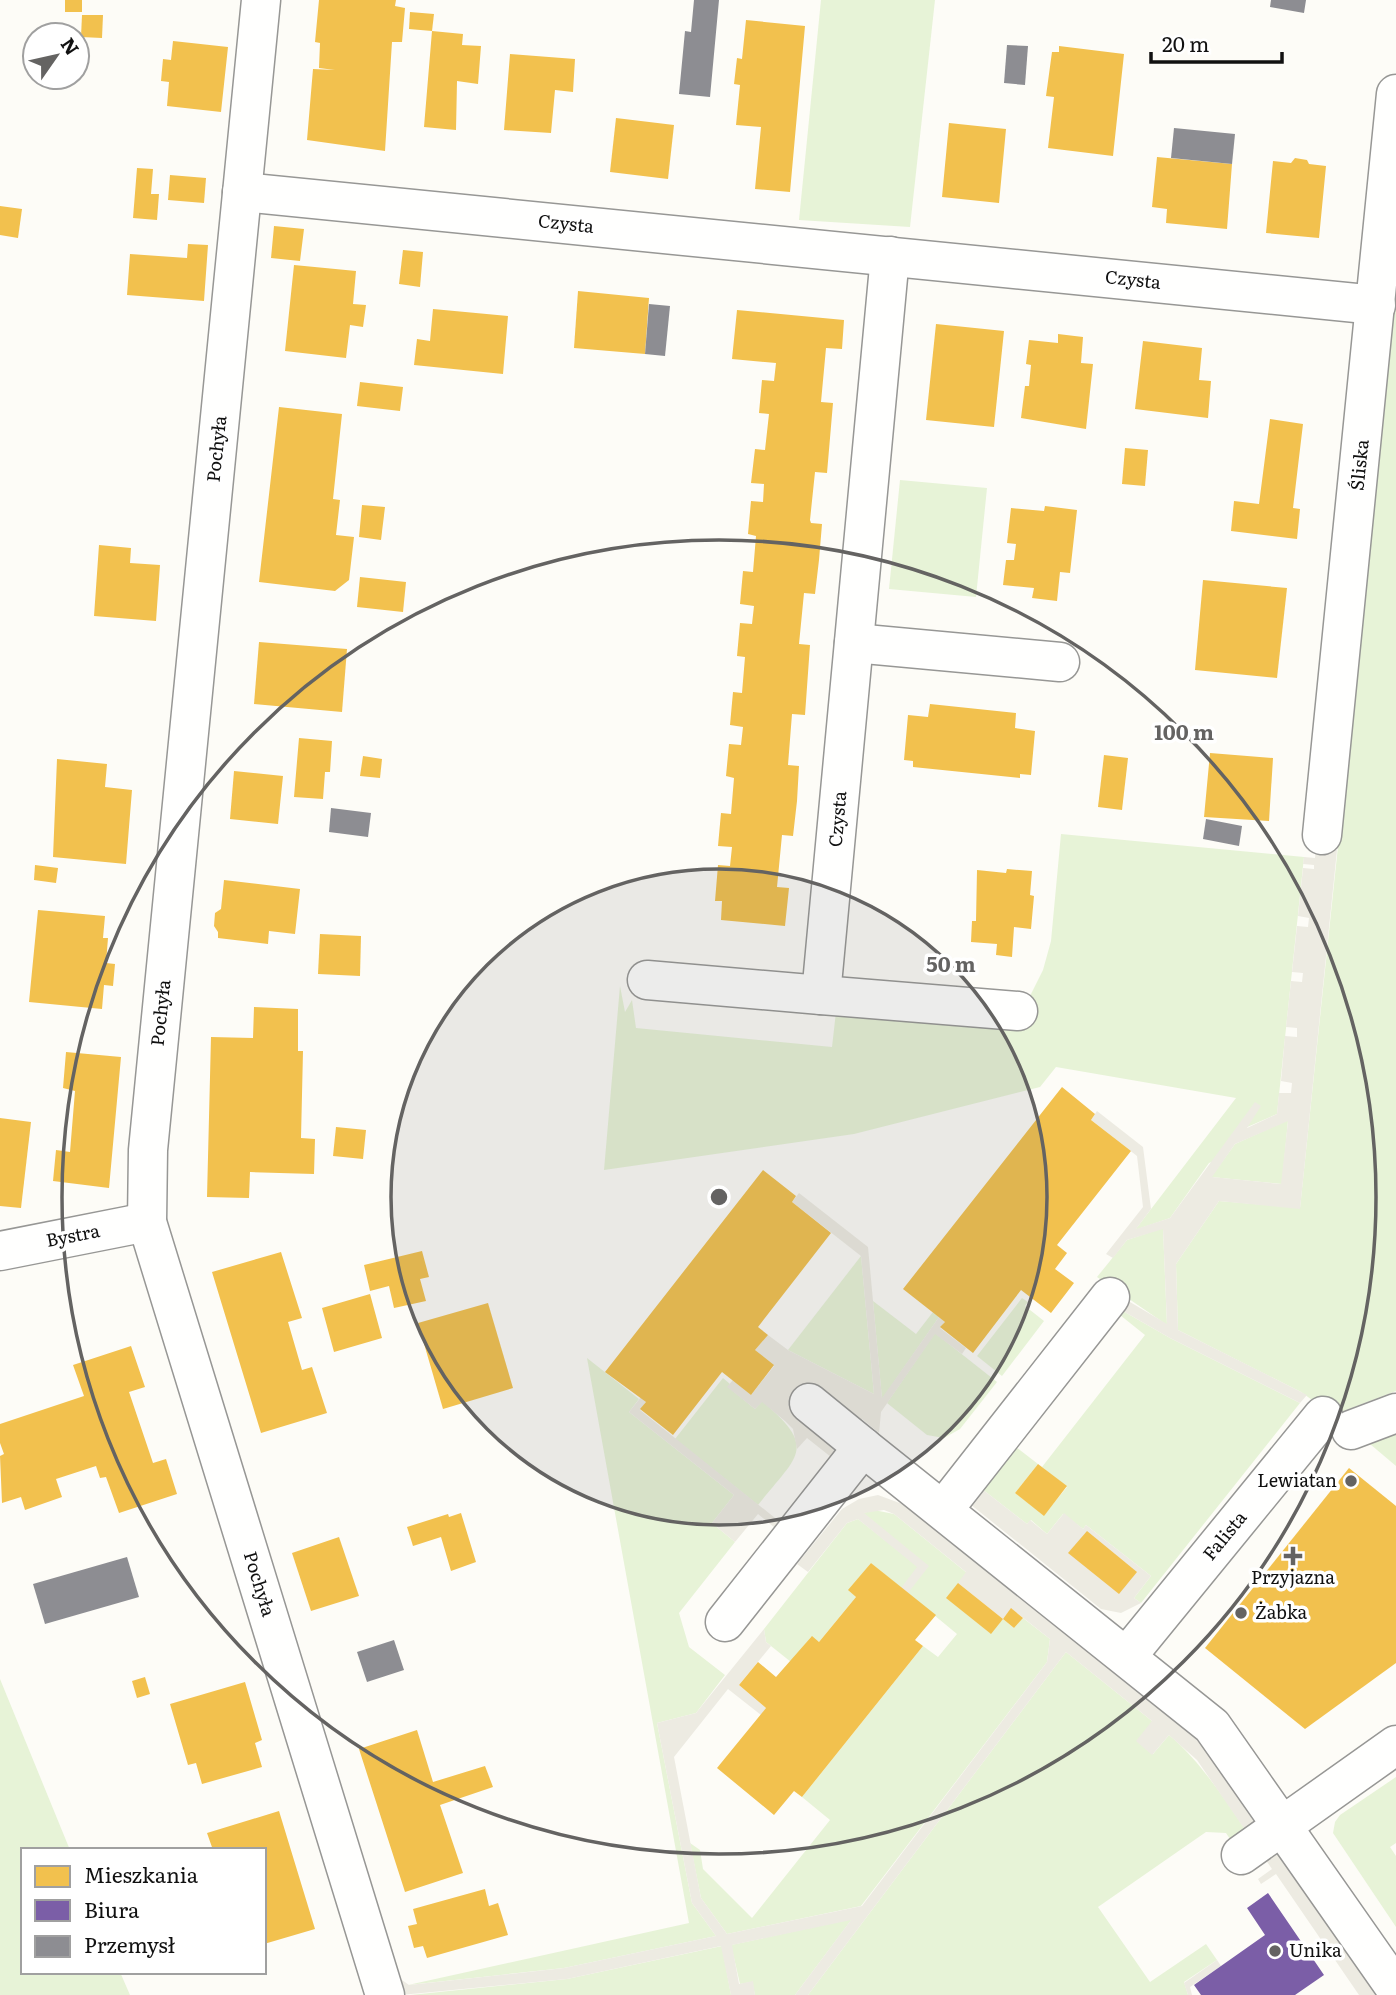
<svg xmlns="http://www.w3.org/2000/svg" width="1396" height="1995" font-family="Literata,serif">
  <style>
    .green { fill: #e7f3d7 }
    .plaza { fill: #edebe2; fill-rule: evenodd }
    .homes { fill: #f2c14e }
    .offices { fill: #7b5ea7 }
    .industry { fill: #8d8d92 }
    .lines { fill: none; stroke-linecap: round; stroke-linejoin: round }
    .minor-casing { stroke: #979795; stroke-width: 41 }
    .minor { stroke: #fffffe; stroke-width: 38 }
    .ring { fill: none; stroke: #646362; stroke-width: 3.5 }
    .poi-dot { fill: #646362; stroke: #fff; stroke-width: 2.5 }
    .labels { text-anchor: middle; stroke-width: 7; stroke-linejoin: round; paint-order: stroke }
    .street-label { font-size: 18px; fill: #111; stroke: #fff }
    .poi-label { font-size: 18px; fill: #111; stroke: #fff; text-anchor: start }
    .centre { fill: #646362; stroke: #fff; stroke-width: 3.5 }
    .ring-label { font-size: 21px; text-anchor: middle; font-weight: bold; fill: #646362; stroke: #fff; stroke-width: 7; stroke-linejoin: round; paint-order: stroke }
  </style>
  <rect width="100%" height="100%" fill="#fdfcf7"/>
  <g class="green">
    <polygon points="821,0 935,0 910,227 799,220"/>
    <polygon points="1396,294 1396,1391 1333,1415 1301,1392 1178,1330 1176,1264 1219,1201 1300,1208"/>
    <polygon points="900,480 987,488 976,597 889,589"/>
    <polygon points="1061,834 1304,857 1277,1114 1245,1128 1215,1161 1209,1163 1170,1218 1135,1230 1236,1098 1056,1067 1040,1087 854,1134 604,1170 620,986 625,1012 632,1000 636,1028 832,1047 836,1012 1025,1030 1028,1000 1043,970 1051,941"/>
    <polygon points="1288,1120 1282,1184 1211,1177 1235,1144"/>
    <polygon points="1163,1228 1167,1325 1097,1277 1127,1240"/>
    <polygon points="861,1256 874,1394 788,1350"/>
    <polygon points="1022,1298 1028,1302 1025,1306 1044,1321 1002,1376 977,1356"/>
    <polygon points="873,1301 916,1334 933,1312 939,1317 882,1399"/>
    <polygon points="1123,1311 1170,1338 1300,1403 1141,1603 1134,1598 1151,1576 1086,1525 1083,1529 1063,1514 1047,1534 1031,1520 1027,1524 982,1489 1016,1447 1038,1464 1015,1493 1044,1515 1067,1487 1042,1467 1145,1335 1120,1315"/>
    <polygon points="935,1333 997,1382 960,1429 944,1438 927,1435 887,1403"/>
    <polygon points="587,1358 639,1399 629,1412 734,1495 712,1523 735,1542 679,1613 689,1647 725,1675 696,1713 657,1723 692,1903 716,1936 564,1968 408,1985 689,1923"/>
    <path d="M723,1378L730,1384L728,1387L755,1409L762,1401C819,1449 797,1455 758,1505L675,1439Z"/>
    <polygon points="1396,1434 1396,1466 1370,1444"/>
    <polygon points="874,1510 894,1514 967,1573 947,1598 990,1633 1003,1619 1014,1628 1023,1618 1050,1639 1047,1662 861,1906 727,1934 701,1898 690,1843 700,1850 703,1869 752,1918 830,1820 802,1797 923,1646 938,1657 957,1634 871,1563 849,1590 856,1597 819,1642 811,1637 791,1662 766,1642 764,1629 847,1523 858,1519 886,1541 890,1535 863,1513"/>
    <path d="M1066,1652L1152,1721L1153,1754L1169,1735C1201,1762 1223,1797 1247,1832L1232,1842L1226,1833L1206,1832L1098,1907L1150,1982L1206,1944L1217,1960L1184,1982L1188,1995H808Z"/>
    <polygon points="0,1679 70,1850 23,1850 23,1972 120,1972 130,1995 0,1995"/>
    <polygon points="1396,1777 1396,1843 1390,1847 1396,1856 1396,1927 1333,1833 1335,1822 1340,1815"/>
    <polygon points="852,1919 795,1995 755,1995 752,1982 740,1984 731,1945"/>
    <polygon points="722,1946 731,1995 410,1995 567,1979"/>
  </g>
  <g class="plaza">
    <path d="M1316,848L1337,850L1300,1209L1219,1201L1176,1264L1178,1330L1307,1395L1300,1403L1170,1338L1123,1311L1130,1302L1167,1324L1163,1229L1127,1240L1113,1258L1106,1254L1143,1207L1137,1156L1091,1120L1097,1111L1143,1147L1151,1209L1136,1229L1170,1218L1255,1102L1261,1106L1247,1128L1277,1114L1279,1093H1291L1292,1083L1281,1081L1285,1036L1297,1037V1028L1286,1027L1291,981L1302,982L1303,973L1292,972L1297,926L1308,927L1309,918L1298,916L1303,868L1314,869V865L1303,864L1304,857L1315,858ZM1288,1121L1281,1184L1212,1177L1235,1144Z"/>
    <polygon points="799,1193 868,1247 882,1398 939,1317 945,1322 940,1328 966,1348 962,1354 935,1334 881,1412 879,1433 862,1419 831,1457 807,1438 797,1449 793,1429 785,1421 762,1402 755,1409 727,1387 733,1380 751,1395 774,1366 755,1350 768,1335 788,1350 874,1394 861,1256 792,1202"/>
    <polygon points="641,1397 646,1402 640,1410 780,1522 775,1528 758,1514 735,1542 712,1523 734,1495 629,1412"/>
    <polygon points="982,1489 1027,1524 1030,1520 1047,1534 1064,1513 1083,1529 1086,1525 1151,1576 1134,1598 1141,1603 1121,1613 1101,1609 970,1504"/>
    <polygon points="878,1495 905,1505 1194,1736 1219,1766 1376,1995 1359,1995 1276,1874 1261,1884 1258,1879 1272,1869 1197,1760 1169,1735 1152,1755 1136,1741 1152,1721 1066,1652 808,1995 795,1995 851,1920 732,1945 739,1984 753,1981 755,1995 731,1995 721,1946 567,1979 401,1995 402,1980 409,1985 564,1968 716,1936 692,1903 657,1723 696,1713 764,1629 766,1642 771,1646 739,1685 766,1708 761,1715 728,1689 674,1757 701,1898 727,1934 862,1906 1047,1662 1050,1639 1012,1609 1003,1619 958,1583 966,1572 894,1514 884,1510 864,1513 929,1566 908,1593 901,1588 917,1567 858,1519 847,1523 808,1572 797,1564 842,1509 859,1499"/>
    <polygon points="1217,1960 1221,1966 1190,1987 1192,1995 1188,1995 1184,1983"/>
  </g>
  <g class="homes">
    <rect x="65" y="0" width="17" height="12"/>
    <polygon points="319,0 396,0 395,6 405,8 402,42 392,42 385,151 307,140 313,69 335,70 319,68 320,43 315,42"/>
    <polygon points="410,12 434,14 432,31 409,29"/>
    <polygon points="82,15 103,15 102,38 81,37"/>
    <polygon points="746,20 805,26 790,192 755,189 761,127 736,125 740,85 734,84 737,58 742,59"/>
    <polygon points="432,31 463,34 462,45 481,46 478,84 457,81 456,130 424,127"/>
    <polygon points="173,41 228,47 221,112 167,106 169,82 161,81 163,59 171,60"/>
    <polygon points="1059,46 1124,54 1113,156 1048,148 1054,97 1046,96 1052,52 1059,52"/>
    <polygon points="510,54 575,59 573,92 555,90 551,133 504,130"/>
    <polygon points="616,118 674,125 668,179 610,172"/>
    <polygon points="949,123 1006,129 999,203 942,197"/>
    <polygon points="1157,157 1232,164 1227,229 1166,223 1167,209 1152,207"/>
    <polygon points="1295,158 1307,160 1309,164 1326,166 1319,238 1266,233 1273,161 1291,163"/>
    <polygon points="137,168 153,169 151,194 159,194 157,220 133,218"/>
    <polygon points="170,175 206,178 204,203 168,200"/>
    <polygon points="0,206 22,209 18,238 0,235"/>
    <polygon points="274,226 304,229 300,261 271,258"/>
    <polygon points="188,244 208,245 204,301 127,295 130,254 187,258"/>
    <polygon points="403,250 423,252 420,287 399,284"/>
    <polygon points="294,265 356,271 353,304 366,305 363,327 350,325 346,358 285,351"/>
    <polygon points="578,291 649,298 645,354 574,348"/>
    <polygon points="433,309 508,316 503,374 414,365 417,339 430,341"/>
    <polygon points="737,310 844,320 842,349 826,348 821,402 833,403 827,473 815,472 810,520 811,523 822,524 819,560 815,594 804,593 799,644 810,645 805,715 792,714 788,765 799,766 797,801 793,836 782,835 777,887 789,888 785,926 721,920 722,901 715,901 718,865 730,866 732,847 718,846 721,813 731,814 734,778 726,776 729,744 741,745 743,727 730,725 733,692 742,693 745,657 737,656 740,623 752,624 754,606 740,604 743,571 753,572 756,536 748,534 751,501 763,502 764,484 751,483 755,449 765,450 769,414 759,413 762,380 774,381 776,363 732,359"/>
    <polygon points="936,324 1004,331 994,427 926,420"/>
    <polygon points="1058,334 1083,337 1081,363 1093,364 1086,429 1021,418 1025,386 1029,386 1031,365 1026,364 1029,340 1058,343"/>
    <polygon points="1143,341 1202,348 1199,380 1211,381 1208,418 1135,409"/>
    <polygon points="360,382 403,387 400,411 357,406"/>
    <polygon points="279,407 342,414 333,499 340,500 336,535 354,537 349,580 335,591 259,582"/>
    <polygon points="1270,419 1303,424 1293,508 1300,509 1297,539 1231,531 1234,501 1259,504"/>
    <polygon points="1125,448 1148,450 1145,486 1122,484"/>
    <polygon points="362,505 385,507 381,540 359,537"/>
    <polygon points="1045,506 1077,510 1070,573 1060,572 1057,601 1032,598 1034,588 1003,585 1006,560 1014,560 1016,544 1007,543 1011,508 1044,511"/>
    <polygon points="99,545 131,548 130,563 160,565 156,621 94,616"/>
    <polygon points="360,577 406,582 403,612 357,607"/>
    <polygon points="1203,580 1287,588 1277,678 1195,670"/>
    <polygon points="259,642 347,649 342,712 254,704"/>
    <polygon points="930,704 1016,713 1015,728 1035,731 1031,775 1020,774 1020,778 913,767 913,761 904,760 908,715 928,717"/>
    <polygon points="299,738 332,741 330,772 325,772 323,799 294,797"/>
    <polygon points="1210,753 1273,758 1269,821 1204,817"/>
    <polygon points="1104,755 1128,758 1122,810 1098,807"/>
    <polygon points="363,756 382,759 380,778 360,776"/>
    <polygon points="57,759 107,764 105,787 132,790 126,864 53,857"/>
    <polygon points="234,771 283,776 278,824 230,819"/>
    <polygon points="35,865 58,868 56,883 34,880"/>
    <polygon points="1007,869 1032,871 1030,895 1034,896 1031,929 1014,927 1012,957 996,955 997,944 971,942 972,921 976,921 977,870 1006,873"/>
    <polygon points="224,880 300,889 295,934 269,931 268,944 218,938 218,932 214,926 215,913 221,909"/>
    <polygon points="38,910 105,916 103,938 108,938 106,963 115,964 113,986 104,985 102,1009 29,1002"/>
    <polygon points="320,934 361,936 360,976 318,974"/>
    <polygon points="254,1007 298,1009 298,1051 303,1051 301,1138 315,1139 314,1174 250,1172 249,1198 207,1197 211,1037 253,1038"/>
    <polygon points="66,1052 121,1057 109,1188 53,1181 56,1150 70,1152 75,1091 63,1088"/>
    <polygon points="1062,1087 1095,1114 1091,1120 1131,1151 1057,1245 1067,1253 1055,1269 1074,1283 1051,1313 1021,1290 973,1353 940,1327 945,1322 903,1289"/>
    <polygon points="0,1118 31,1122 21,1208 0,1206"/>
    <polygon points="336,1127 366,1130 363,1159 333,1156"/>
    <polygon points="763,1170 796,1196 792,1202 831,1233 758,1327 768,1335 755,1350 774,1365 751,1395 722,1372 673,1435 640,1409 646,1402 605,1372"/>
    <polygon points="422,1251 429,1277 420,1279 426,1301 394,1308 389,1286 370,1291 364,1265"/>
    <polygon points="281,1252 302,1318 288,1322 302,1370 312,1367 327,1413 261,1433 212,1272"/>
    <polygon points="370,1294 382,1338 334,1352 322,1308"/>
    <polygon points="488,1303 513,1388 443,1409 418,1323"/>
    <polygon points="131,1346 145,1387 129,1392 153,1463 166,1459 177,1494 119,1513 106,1477 100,1478 96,1466 56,1479 62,1497 25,1510 21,1497 2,1503 0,1456 4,1454 0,1443 0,1424 84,1396 73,1365"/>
    <polygon points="1038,1464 1067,1486 1044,1516 1015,1493"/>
    <polygon points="1349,1468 1396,1506 1396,1663 1305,1729 1205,1648"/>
    <polygon points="461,1513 476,1562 451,1571 441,1537 413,1546 407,1527 448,1514 449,1517"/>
    <polygon points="1087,1531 1137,1572 1119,1594 1068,1553"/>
    <polygon points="339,1537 359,1596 311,1611 292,1553"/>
    <polygon points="871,1563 936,1615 915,1640 923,1646 802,1797 794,1791 774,1815 717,1768 766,1708 739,1685 758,1662 776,1677 812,1636 819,1642 856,1597 848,1590"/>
    <polygon points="958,1583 1003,1619 991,1634 946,1598"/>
    <polygon points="1011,1608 1023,1618 1014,1628 1003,1619"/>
    <polygon points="145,1677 150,1694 137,1698 132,1681"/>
    <polygon points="245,1682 262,1740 255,1743 262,1767 202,1784 196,1763 188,1765 170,1704"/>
    <polygon points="417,1730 433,1782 485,1766 493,1787 440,1805 463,1873 405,1892 359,1749"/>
    <polygon points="279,1811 315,1929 264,1944 264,1850 213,1850 207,1833"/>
    <polygon points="485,1889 489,1906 498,1903 508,1935 427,1958 423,1946 414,1948 408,1926 417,1924 413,1909"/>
  </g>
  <polygon class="offices" points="1268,1893 1324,1975 1295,1995 1201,1995 1194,1985 1265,1935 1247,1908"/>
  <g class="industry">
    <polygon points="694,0 719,0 710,97 679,94 685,31 691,32"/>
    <polygon points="1271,0 1306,0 1304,13 1270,7"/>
    <polygon points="1007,45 1028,46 1025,85 1004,83"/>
    <polygon points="1174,128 1235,134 1232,164 1171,158"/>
    <polygon points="649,304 670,306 665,356 645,354"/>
    <polygon points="331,808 371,813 368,837 329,832"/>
    <polygon points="1206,819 1242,826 1239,846 1203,839"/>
    <polygon points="127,1557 139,1597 45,1624 33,1584"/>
    <polygon points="394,1640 404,1670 367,1682 357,1652"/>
  </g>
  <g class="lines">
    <g class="minor-casing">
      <g id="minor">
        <polyline points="261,0 148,1150 147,1222 385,1995"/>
        <polyline points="242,192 1376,305"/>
        <polyline points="854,643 1060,662"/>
        <polyline points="1322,835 1396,94"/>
        <polyline points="647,980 821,995 890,256"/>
        <polyline points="821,995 1018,1011"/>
        <polyline points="0,1251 147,1222"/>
        <polyline points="809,1403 863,1447"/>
        <polyline points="1351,1430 1396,1413"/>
        <polyline points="943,1510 1110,1297"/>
        <polyline points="725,1622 863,1447 1212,1726 1396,1989"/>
        <polyline points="1127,1656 1323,1416"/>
        <polyline points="1241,1855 1396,1745"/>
      </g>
    </g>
    <use href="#minor" class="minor"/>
  </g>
  <circle cx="719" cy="1197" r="328" fill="#646362" fill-opacity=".12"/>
  <g class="ring">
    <circle cx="719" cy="1197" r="328"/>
    <circle cx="719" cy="1197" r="657"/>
  </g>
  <g class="poi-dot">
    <circle cx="1351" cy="1481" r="7"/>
    <path d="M1289.5 1545.5h7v7h7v7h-7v7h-7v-7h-7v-7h7z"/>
    <circle cx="1241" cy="1613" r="7"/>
    <circle cx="1275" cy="1951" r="7"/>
  </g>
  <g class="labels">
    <g class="street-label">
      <text transform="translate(566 224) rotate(6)" y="6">Czysta</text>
      <text transform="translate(1133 280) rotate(6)" y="6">Czysta</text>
      <text transform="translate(217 449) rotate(-84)" y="6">Pochyła</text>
      <text transform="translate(1360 465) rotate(-84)" y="6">Śliska</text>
      <text transform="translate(838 819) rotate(-85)" y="6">Czysta</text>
      <text transform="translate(161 1013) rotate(-84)" y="6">Pochyła</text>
      <text transform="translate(73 1236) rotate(-11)" y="6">Bystra</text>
      <text transform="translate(1225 1536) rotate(-51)" y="6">Falista</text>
      <text transform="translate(259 1584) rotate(73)" y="6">Pochyła</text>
    </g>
    <g class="poi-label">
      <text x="1337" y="1487" text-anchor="end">Lewiatan</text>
      <text x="1293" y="1584" text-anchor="middle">Przyjazna</text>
      <text x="1255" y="1619">Żabka</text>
      <text x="1289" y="1957">Unika</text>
    </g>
  </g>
  <circle cx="719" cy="1197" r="10" class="centre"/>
  <g class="ring-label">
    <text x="1184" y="740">100 m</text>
    <text x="951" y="972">50 m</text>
  </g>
  <rect x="21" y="1848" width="245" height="126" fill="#ffffff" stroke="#a0a0a0" stroke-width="2"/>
  <rect x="35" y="1866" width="35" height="21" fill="#f2c14e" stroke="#a0a0a0" stroke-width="2"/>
  <text x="84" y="1883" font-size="21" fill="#111111">Mieszkania</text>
  <rect x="35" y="1900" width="35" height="21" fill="#7b5ea7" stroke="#a0a0a0" stroke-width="2"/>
  <text x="84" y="1918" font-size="21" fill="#111111">Biura</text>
  <rect x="35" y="1936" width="35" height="21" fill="#8d8d92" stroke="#a0a0a0" stroke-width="2"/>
  <text x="84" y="1953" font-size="21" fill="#111111">Przemysł</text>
  <g transform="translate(56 56) rotate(56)"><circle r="33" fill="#ffffff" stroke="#a0a0a0" stroke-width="2"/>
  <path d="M0-5L12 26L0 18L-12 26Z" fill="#646362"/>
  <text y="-10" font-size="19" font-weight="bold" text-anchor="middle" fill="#111111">N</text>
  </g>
  <path d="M1151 52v10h131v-10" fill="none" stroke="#111111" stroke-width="3.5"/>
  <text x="1162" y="52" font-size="21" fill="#111111" stroke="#ffffff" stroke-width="5" paint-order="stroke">20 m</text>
</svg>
